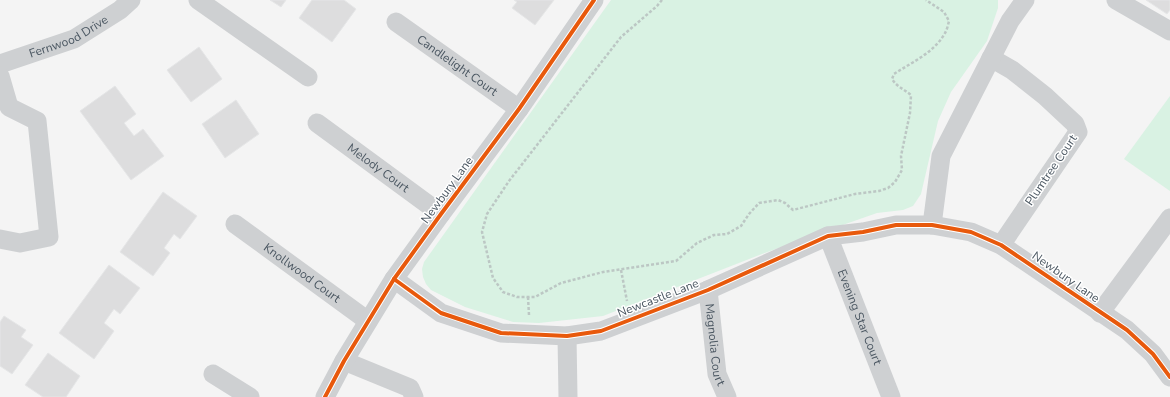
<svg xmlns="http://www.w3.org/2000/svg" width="1170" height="397" font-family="'Nunito Sans',sans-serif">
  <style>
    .green { fill: #d9f2e3 }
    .building { fill: #ddddde; stroke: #e5e6e7 }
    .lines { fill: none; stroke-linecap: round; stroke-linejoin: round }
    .path { stroke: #bcc7c4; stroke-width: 2.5; stroke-dasharray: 3 2; stroke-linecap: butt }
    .street { stroke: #ced0d2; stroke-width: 19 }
    .cycleway-casing { stroke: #fff; stroke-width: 6 }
    .cycleway { stroke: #e8590c; stroke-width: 4 }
    .labels { text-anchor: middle; stroke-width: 3; stroke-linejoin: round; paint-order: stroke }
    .street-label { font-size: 12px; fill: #4a5661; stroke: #fff }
  </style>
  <rect width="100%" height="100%" fill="#f4f4f4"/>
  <g class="green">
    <polygon points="611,0 998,0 998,8 987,41 951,92 938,121 921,194 913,206 903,210 877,213 817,234 762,254 603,316 539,323 513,322 465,307 431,290 426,284 423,277 422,269 424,262"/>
    <polygon points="1170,96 1170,191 1124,159"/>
  </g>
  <g class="building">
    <polygon points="270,0 286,0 281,7"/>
    <polygon points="312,0 344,0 356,9 332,42 299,18"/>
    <polygon points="514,0 554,0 535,25 512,8 517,2"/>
    <polygon points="1146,0 1170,0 1170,10 1167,14"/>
    <polygon points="199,47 222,79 191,102 167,70"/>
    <polygon points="115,86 136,114 124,123 134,136 143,129 164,156 131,180 80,111"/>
    <polygon points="236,100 259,134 225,158 202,124"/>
    <polygon points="163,192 197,216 180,239 174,234 164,248 170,253 153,276 120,252"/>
    <polygon points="109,265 140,288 120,314 114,309 104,323 114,331 94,359 59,333"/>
    <polygon points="4,316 26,330 21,337 33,345 12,374 0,366 0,322"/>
    <polygon points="48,353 80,376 66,397 43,397 25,385"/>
  </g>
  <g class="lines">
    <g class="path">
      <path d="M662,0L657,6L621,37L509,181L487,214L482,232L493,278L503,292L517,297H535L561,283L603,272L676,261L697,243L714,235L727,234L741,226L749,214L759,203L778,200L785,203L793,210L855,194L879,191L888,188L895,182L902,170L901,156L910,113L911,95C904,89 897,87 892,79L894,74C912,62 934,53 945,33C947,30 948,25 949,21L944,12L926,0"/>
      <polyline points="621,270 627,301"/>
      <polyline points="528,297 529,315"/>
    </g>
    <g class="street">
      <polyline points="198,0 308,77"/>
      <polyline points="1116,0 1170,31"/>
      <path id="s1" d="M396,22L519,109"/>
      <polyline points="991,58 1012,70 1045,96 1075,124 1078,132 1001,245"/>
      <path id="s2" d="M0,64L74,39L120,10L131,0"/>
      <polyline points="0,76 9,107 37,121 49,237 20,243 0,239"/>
      <path id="s3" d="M317,123L441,214"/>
      <path id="s4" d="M235,224L368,321"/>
      <polyline points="932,225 941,156 1010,21 1025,0"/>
      <path id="s5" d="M828,236L891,397"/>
      <polyline points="394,279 441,313 501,333 567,336 601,331 708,290 828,236 863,232 896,225 932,225 971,232 1001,245 1127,330 1153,354 1170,377"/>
      <path id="s6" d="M708,290L717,374L727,397"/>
      <polyline points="1100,313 1170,218"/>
      <polyline points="567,336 568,397"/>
      <polyline points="344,361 410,388 414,397"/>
      <polyline points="213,374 250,397"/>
      <polyline points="325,397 344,361 394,279 441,214 519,109 594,0"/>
    </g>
    <g class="cycleway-casing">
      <g id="cycleway">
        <polyline points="394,279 441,313 501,333 567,336 601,331 708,290 828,236 863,232 896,225 932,225 971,232 1001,245 1127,330 1153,354 1170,377"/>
        <polyline points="325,397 344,361 394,279 441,214 519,109 594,0"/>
      </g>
    </g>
    <use href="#cycleway" class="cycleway"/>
  </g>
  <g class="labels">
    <g class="street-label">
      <text dy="4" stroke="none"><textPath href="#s2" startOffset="74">Fernwood Drive</textPath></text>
      <text dy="4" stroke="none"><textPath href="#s1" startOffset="75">Candlelight Court</textPath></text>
      <text dy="4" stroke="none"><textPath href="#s3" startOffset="76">Melody Court</textPath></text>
      <text transform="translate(1051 170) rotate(-56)" y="4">Plumtree Court</text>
      <text transform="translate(447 190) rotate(-54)" y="4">Newbury Lane</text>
      <text dy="4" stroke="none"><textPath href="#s4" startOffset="83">Knollwood Court</textPath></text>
      <text transform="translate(1066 277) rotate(35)" y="4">Newbury Lane</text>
      <text transform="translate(658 298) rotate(-21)" y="4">Newcastle Lane</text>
      <text dy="4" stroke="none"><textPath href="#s5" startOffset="87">Evening Star Court</textPath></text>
      <text dy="4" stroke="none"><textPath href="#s6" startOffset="55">Magnolia Court</textPath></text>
    </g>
  </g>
</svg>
